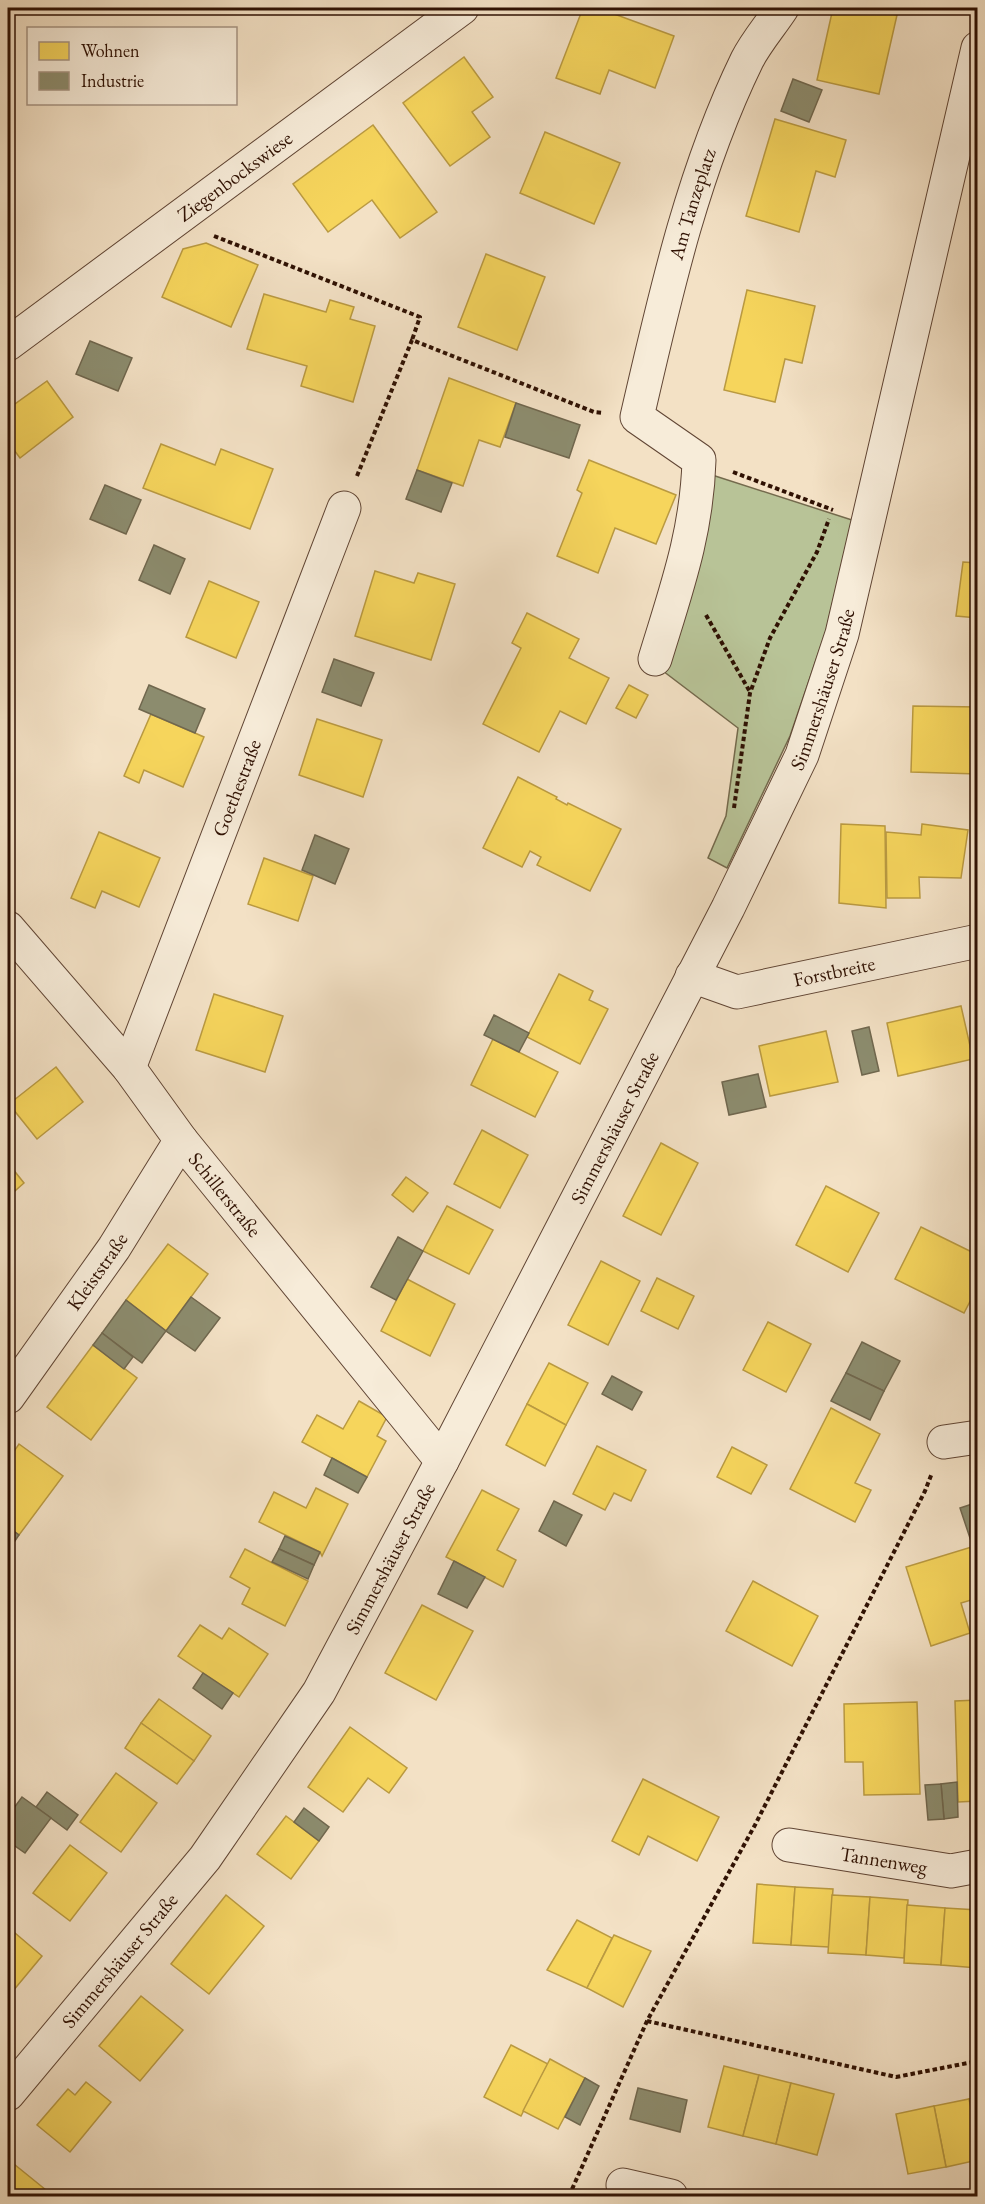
<svg xmlns="http://www.w3.org/2000/svg" width="985" height="2204" font-family="'EB Garamond',serif">
  <style>
    .green { fill: #b8c397; stroke: #746a4d; stroke-width: 1.5 }
    .homes { fill: #f6d55c; stroke: #ba9a41; stroke-width: 1.5 }
    .industry { fill: #8c8c6e; stroke: #70674e; stroke-width: 1.5 }
    .lines { fill: none; stroke-linecap: round; stroke-linejoin: round }
    .minor-casing { stroke: #604534; stroke-width: 35 }
    .path { stroke: #2f1103; stroke-width: 4; stroke-dasharray: 4.5 3; stroke-linecap: butt }
    .minor { stroke: #f7ecd9; stroke-width: 33 }
    .labels { text-anchor: middle; stroke-width: 6; stroke-linejoin: round; paint-order: stroke }
    .street-label { font-size: 20px; fill: #2f1103; stroke: #f7ecd9 }
  </style>
  <rect width="100%" height="100%" fill="#f3e1c5"/>
  <filter id="stains"><feTurbulence type="fractalNoise" baseFrequency=".00333" numOctaves="4"/><feColorMatrix values="0 0 0 0 .2 0 0 0 0 .09 0 0 0 0 .02 0 0 0 .5 -.17"/></filter>
  <radialGradient id="worn" r=".72"><stop offset=".6" stop-color="#630" stop-opacity="0"/><stop offset="1" stop-color="#630" stop-opacity=".3"/></radialGradient>
  <polygon class="green" points="709,474 852,520 826,631 790,736 727,868 708,858 726,816 738,728 663,671"/>
  <g class="homes">
    <polygon points="583,8 598,8 674,36 655,88 609,70 600,94 556,78"/>
    <polygon points="833,8 864,8 897,15 879,94 817,80"/>
    <polygon points="464,57 493,97 472,112 490,137 450,166 403,103"/>
    <polygon points="775,119 846,140 835,177 816,171 799,232 746,216"/>
    <polygon points="373,125 437,212 400,238 372,200 328,232 293,184"/>
    <polygon points="545,132 620,163 594,224 520,193"/>
    <polygon points="206,243 258,265 231,327 162,297 183,249"/>
    <polygon points="486,254 545,277 517,350 458,327"/>
    <polygon points="747,290 815,306 802,363 785,359 775,402 724,390"/>
    <polygon points="264,294 326,312 330,300 354,307 350,319 375,326 353,402 301,386 307,366 247,349"/>
    <polygon points="449,378 516,403 500,447 479,440 463,486 417,470"/>
    <polygon points="47,381 73,417 20,458 8,442 8,409"/>
    <polygon points="161,444 215,465 221,449 273,469 250,529 143,488"/>
    <polygon points="589,460 676,495 656,544 615,528 598,573 557,556 582,493 577,490"/>
    <polygon points="963,562 978,563 978,618 956,616"/>
    <polygon points="375,571 414,583 418,573 455,584 431,660 355,636"/>
    <polygon points="209,581 259,602 236,658 186,637"/>
    <polygon points="527,613 579,639 569,658 609,678 586,724 560,711 539,752 483,724 521,648 512,643"/>
    <polygon points="629,685 648,695 636,718 616,708"/>
    <polygon points="913,706 978,707 978,774 911,772"/>
    <polygon points="151,714 204,737 183,787 144,770 139,783 124,776"/>
    <polygon points="317,719 382,740 363,797 299,775"/>
    <polygon points="518,777 557,797 556,799 567,805 568,803 621,829 590,891 537,865 541,857 530,851 522,867 483,848"/>
    <polygon points="841,824 885,826 886,908 839,903"/>
    <polygon points="922,824 968,830 961,878 919,877 920,898 887,898 886,832 921,835"/>
    <polygon points="99,832 160,858 139,907 102,891 95,908 71,898"/>
    <polygon points="264,858 313,876 298,921 248,904"/>
    <polygon points="559,974 593,991 589,1000 608,1009 580,1064 527,1037"/>
    <polygon points="214,994 283,1016 265,1072 196,1050"/>
    <polygon points="961,1006 973,1059 898,1076 887,1023"/>
    <polygon points="826,1031 838,1082 770,1096 759,1046"/>
    <polygon points="493,1039 558,1072 535,1117 471,1085"/>
    <polygon points="56,1067 83,1102 37,1139 9,1104"/>
    <polygon points="482,1130 528,1155 500,1208 454,1184"/>
    <polygon points="661,1143 698,1163 661,1235 623,1216"/>
    <polygon points="8,1163 24,1183 8,1197"/>
    <polygon points="406,1177 428,1193 413,1212 392,1195"/>
    <polygon points="826,1186 879,1213 848,1272 796,1245"/>
    <polygon points="447,1206 493,1230 469,1274 423,1251"/>
    <polygon points="921,1227 978,1255 978,1286 964,1313 895,1279"/>
    <polygon points="168,1244 208,1274 166,1331 126,1300"/>
    <polygon points="601,1261 640,1281 608,1345 568,1325"/>
    <polygon points="657,1278 694,1296 678,1329 641,1311"/>
    <polygon points="407,1279 455,1304 430,1356 381,1331"/>
    <polygon points="768,1322 811,1344 786,1392 743,1370"/>
    <polygon points="93,1345 137,1378 91,1440 47,1407"/>
    <polygon points="549,1363 588,1383 566,1425 527,1404"/>
    <polygon points="359,1401 387,1417 377,1436 386,1441 367,1477 302,1442 317,1415 343,1429"/>
    <polygon points="527,1404 566,1425 545,1466 506,1445"/>
    <polygon points="831,1408 880,1434 855,1483 871,1490 855,1522 790,1489"/>
    <polygon points="19,1444 63,1476 19,1535 8,1527 8,1460"/>
    <polygon points="597,1446 646,1470 631,1501 614,1493 605,1510 573,1494"/>
    <polygon points="732,1447 767,1465 751,1494 717,1477"/>
    <polygon points="316,1488 348,1504 322,1556 320,1552 259,1522 274,1492 306,1508"/>
    <polygon points="482,1490 519,1509 497,1550 516,1560 503,1587 446,1557"/>
    <polygon points="978,1545 978,1598 961,1603 970,1633 931,1646 906,1567"/>
    <polygon points="245,1549 308,1581 285,1626 242,1604 250,1588 230,1577"/>
    <polygon points="753,1581 818,1616 792,1666 726,1631"/>
    <polygon points="422,1605 473,1631 436,1700 385,1673"/>
    <polygon points="200,1625 222,1639 229,1628 268,1654 239,1697 178,1656"/>
    <polygon points="159,1699 211,1736 194,1761 141,1723"/>
    <polygon points="978,1700 978,1801 958,1802 955,1701"/>
    <polygon points="917,1702 920,1794 864,1795 863,1762 845,1762 844,1704"/>
    <polygon points="141,1723 194,1761 177,1784 125,1748"/>
    <polygon points="350,1727 407,1768 389,1793 368,1778 343,1812 308,1787"/>
    <polygon points="116,1773 157,1803 121,1852 80,1822"/>
    <polygon points="643,1779 719,1817 697,1861 648,1836 639,1855 612,1841"/>
    <polygon points="286,1816 319,1841 291,1879 257,1854"/>
    <polygon points="70,1845 107,1873 70,1921 33,1893"/>
    <polygon points="757,1884 795,1887 791,1945 753,1943"/>
    <polygon points="795,1887 833,1889 829,1947 791,1945"/>
    <polygon points="226,1895 264,1926 209,1994 171,1964"/>
    <polygon points="832,1895 870,1897 866,1955 828,1953"/>
    <polygon points="870,1897 908,1900 904,1958 866,1955"/>
    <polygon points="907,1905 945,1908 941,1965 904,1963"/>
    <polygon points="945,1908 978,1910 978,1968 941,1965"/>
    <polygon points="577,1920 612,1938 587,1988 547,1970"/>
    <polygon points="8,1927 42,1956 8,1997"/>
    <polygon points="614,1935 651,1951 623,2007 587,1988"/>
    <polygon points="141,1996 183,2030 140,2081 99,2046"/>
    <polygon points="511,2045 548,2064 521,2116 484,2097"/>
    <polygon points="550,2059 585,2078 558,2129 523,2111"/>
    <polygon points="724,2066 759,2075 743,2136 708,2127"/>
    <polygon points="759,2075 791,2083 776,2144 743,2136"/>
    <polygon points="86,2082 111,2102 70,2152 37,2125 68,2089 75,2095"/>
    <polygon points="791,2083 834,2094 817,2155 776,2144"/>
    <polygon points="978,2098 978,2139 969,2099"/>
    <polygon points="969,2099 978,2139 978,2160 946,2167 934,2106"/>
    <polygon points="934,2106 946,2167 908,2174 896,2114"/>
    <polygon points="9,2160 46,2190 40,2196 8,2196"/>
  </g>
  <g class="industry">
    <polygon points="793,79 822,90 809,122 781,111"/>
    <polygon points="90,341 132,358 118,391 76,374"/>
    <polygon points="516,403 580,425 569,458 505,437"/>
    <polygon points="417,470 452,483 441,512 406,499"/>
    <polygon points="105,485 141,500 126,534 90,519"/>
    <polygon points="154,545 185,559 170,594 139,580"/>
    <polygon points="334,659 374,673 361,706 322,692"/>
    <polygon points="149,685 205,709 195,733 139,709"/>
    <polygon points="315,835 349,849 335,884 302,870"/>
    <polygon points="494,1015 529,1033 519,1052 484,1035"/>
    <polygon points="869,1027 879,1071 862,1075 852,1031"/>
    <polygon points="758,1074 766,1107 729,1115 722,1082"/>
    <polygon points="398,1237 423,1251 396,1300 371,1287"/>
    <polygon points="191,1297 220,1318 195,1351 166,1331"/>
    <polygon points="126,1300 166,1331 142,1363 102,1333"/>
    <polygon points="102,1333 133,1357 124,1369 93,1345"/>
    <polygon points="862,1342 900,1361 884,1391 846,1373"/>
    <polygon points="846,1373 884,1391 870,1420 831,1401"/>
    <polygon points="612,1376 642,1392 632,1410 602,1394"/>
    <polygon points="332,1458 367,1477 358,1493 324,1475"/>
    <polygon points="554,1501 582,1515 566,1546 539,1531"/>
    <polygon points="978,1502 978,1542 972,1544 960,1508"/>
    <polygon points="8,1527 19,1535 8,1551"/>
    <polygon points="285,1536 320,1552 314,1565 279,1549"/>
    <polygon points="279,1549 314,1565 308,1579 272,1562"/>
    <polygon points="454,1561 485,1577 467,1608 438,1594"/>
    <polygon points="203,1673 233,1693 222,1709 193,1688"/>
    <polygon points="957,1782 958,1817 944,1819 941,1784"/>
    <polygon points="941,1784 944,1819 928,1820 925,1785"/>
    <polygon points="47,1792 78,1815 67,1830 36,1807"/>
    <polygon points="22,1797 51,1818 25,1853 8,1841 8,1816"/>
    <polygon points="304,1808 329,1827 319,1841 294,1822"/>
    <polygon points="585,2078 599,2086 580,2125 565,2117"/>
    <polygon points="638,2088 687,2100 680,2132 630,2119"/>
  </g>
  <g class="lines">
    <g class="minor-casing">
      <g id="minor">
        <path id="s1" d="M8,344L462,8"/>
        <path id="s2" d="M655,659C676,590 697,533 699,460L637,417C665,296 692,173 747,60C756,42 771,25 782,8"/>
        <path id="s3" d="M8,928L129,1068L181,1140L442,1461"/>
        <path id="s4" d="M692,976L737,992L978,941"/>
        <path id="s5" d="M129,1068L344,508"/>
        <path id="s6" d="M8,1397L114,1248L181,1140"/>
        <polyline points="944,1442 978,1437"/>
        <path id="s7" d="M789,1845L951,1871L978,1866"/>
        <path id="s8" d="M8,2094L205,1858L319,1692L442,1461L728,908L802,755L842,634L978,48"/>
        <polyline points="623,2185 671,2196"/>
      </g>
    </g>
    <g class="path">
      <polyline points="214,236 420,317 412,340"/>
      <polyline points="733,472 833,510"/>
      <polyline points="357,476 412,340 594,412 604,413"/>
      <polyline points="706,615 750,692"/>
      <polyline points="734,808 750,693 770,638 817,552 829,519"/>
      <polyline points="647,2021 896,2077 978,2061"/>
      <polyline points="569,2196 647,2021 755,1825 925,1491 932,1473"/>
    </g>
    <use href="#minor" class="minor"/>
  </g>
  <g class="labels">
    <g class="street-label">
      <text dy="7" stroke="none"><textPath href="#s1" startOffset="282">Ziegenbockswiese</textPath></text>
      <text dy="7" stroke="none"><textPath href="#s2" startOffset="500">Am Tanzeplatz</textPath></text>
      <text dy="7" stroke="none"><textPath href="#s8" startOffset="1632">Simmershäuser Straße</textPath></text>
      <text dy="7" stroke="none"><textPath href="#s5" startOffset="300">Goethestraße</textPath></text>
      <text dy="7" stroke="none"><textPath href="#s4" startOffset="147">Forstbreite</textPath></text>
      <text dy="7" stroke="none"><textPath href="#s8" startOffset="1146">Simmershäuser Straße</textPath></text>
      <text dy="7" stroke="none"><textPath href="#s3" startOffset="344">Schillerstraße</textPath></text>
      <text dy="7" stroke="none"><textPath href="#s6" startOffset="154">Kleiststraße</textPath></text>
      <text dy="7" stroke="none"><textPath href="#s8" startOffset="660">Simmershäuser Straße</textPath></text>
      <text dy="7" stroke="none"><textPath href="#s7" startOffset="96">Tannenweg</textPath></text>
      <text dy="7" stroke="none"><textPath href="#s8" startOffset="174">Simmershäuser Straße</textPath></text>
    </g>
  </g>
  <rect width="985" height="2204" fill="none" stroke="#f3e1c5" stroke-width="30"/>
  <rect x="9" y="9" width="967" height="2186" fill="none" stroke="#2f1103" stroke-width="3"/>
  <rect x="15" y="15" width="955" height="2174" fill="none" stroke="#2f1103" stroke-width="1.5"/>
  <rect x="27" y="27" width="210" height="78" fill="#f7ecd9" stroke="#a79483" stroke-width="1.5"/>
  <rect x="39" y="42" width="30" height="18" fill="#f6d55c" stroke="#a79483" stroke-width="1.5"/>
  <text x="81" y="57" font-size="18" fill="#2f1103">Wohnen</text>
  <rect x="39" y="72" width="30" height="18" fill="#8c8c6e" stroke="#a79483" stroke-width="1.5"/>
  <text x="81" y="87" font-size="18" fill="#2f1103">Industrie</text>
  <rect width="100%" height="100%" filter="url(#stains)"/>
  <rect width="100%" height="100%" fill="url(#worn)"/>
</svg>
